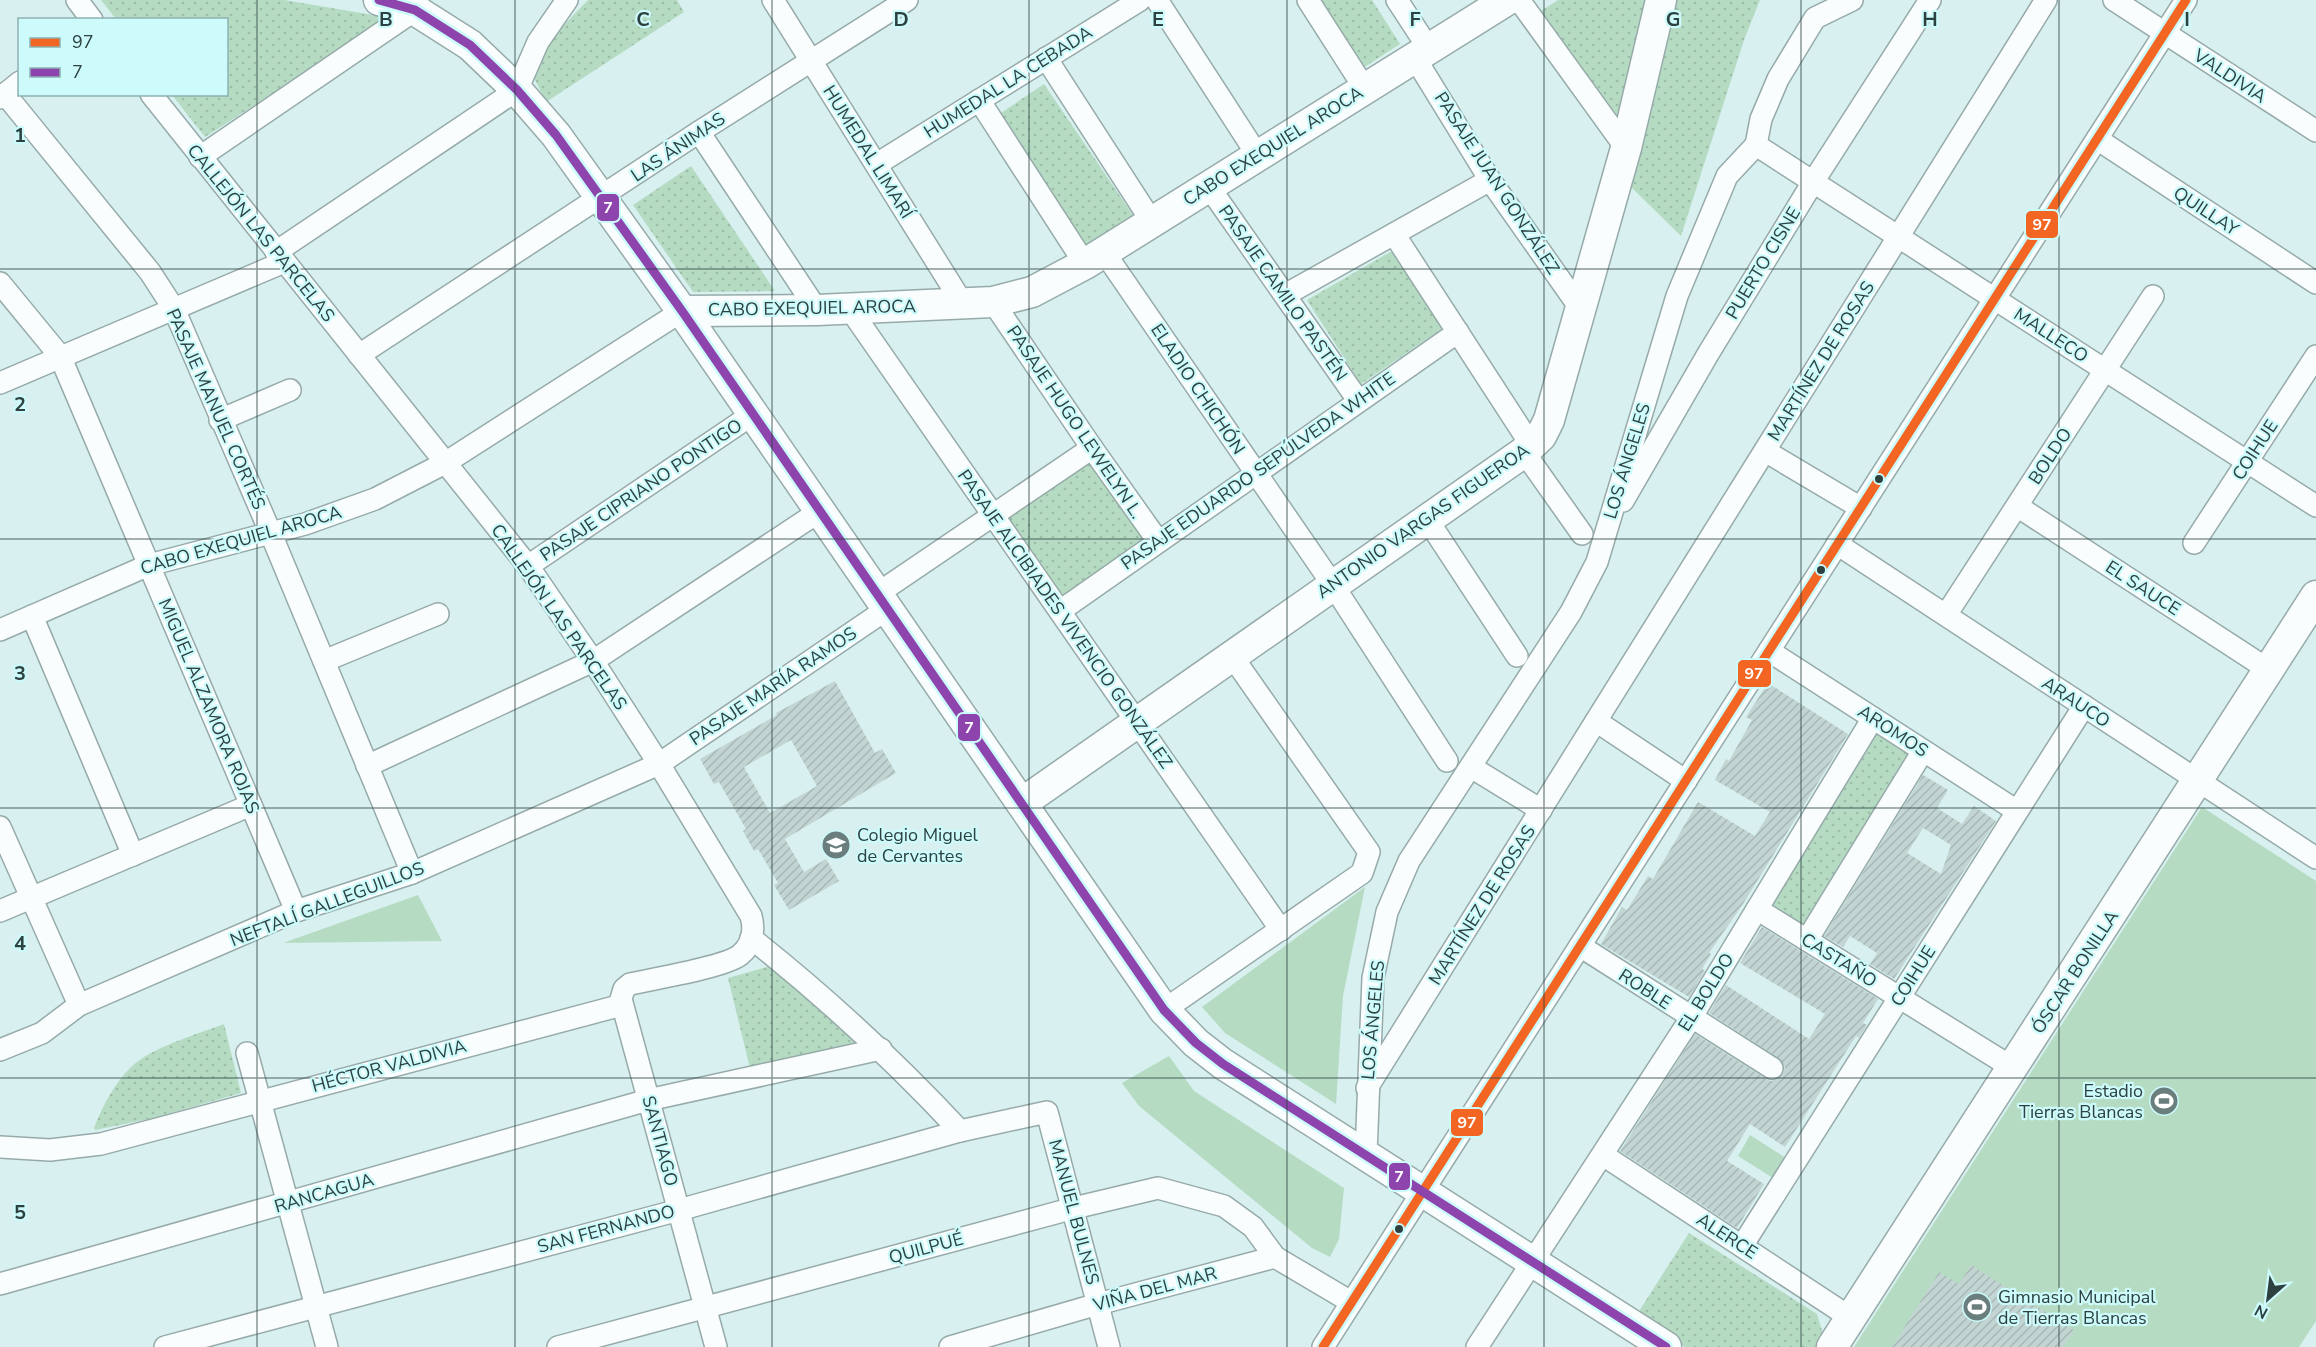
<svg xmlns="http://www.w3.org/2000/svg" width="2316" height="1347" font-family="'Nunito Sans',sans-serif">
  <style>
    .grass { fill: #b5dcc3 }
    .park { fill: url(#park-dots) }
    .building { fill: url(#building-hatch); fill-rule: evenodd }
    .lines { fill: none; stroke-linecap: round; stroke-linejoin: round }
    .street-casing { stroke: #97aaaa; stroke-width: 24 }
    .secondary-casing { stroke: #97aaaa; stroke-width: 33 }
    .street { stroke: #f9fdfd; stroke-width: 21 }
    .secondary { stroke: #f9fdfd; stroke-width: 30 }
    .bus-1-casing { stroke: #cdfbfb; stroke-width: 14 }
    .bus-2-casing { stroke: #cdfbfb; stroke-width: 14 }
    .bus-1 { stroke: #f26522; stroke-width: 9 }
    .bus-2 { stroke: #8e44ad; stroke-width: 9 }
    .grid { fill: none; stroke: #2e4141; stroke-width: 1.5; stroke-opacity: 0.55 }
    .bus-dot { fill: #2e4141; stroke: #cdfbfb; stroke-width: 2 }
    .labels { text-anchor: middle; stroke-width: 4.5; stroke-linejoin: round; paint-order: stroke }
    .street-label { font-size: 18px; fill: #2e4141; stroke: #cdfbfb }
    .poi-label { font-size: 18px; fill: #2e4141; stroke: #cdfbfb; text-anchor: start }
    .grid-label { font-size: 20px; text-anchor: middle; font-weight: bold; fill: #2e4141; stroke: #cdfbfb; stroke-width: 4.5; stroke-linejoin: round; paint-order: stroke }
    .line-badge { stroke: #cdfbfb; stroke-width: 2 }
    .badge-label { font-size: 16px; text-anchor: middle; font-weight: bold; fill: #fff }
  </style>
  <defs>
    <pattern id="park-dots" width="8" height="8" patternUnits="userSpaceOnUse" patternTransform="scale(1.5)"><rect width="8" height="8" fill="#b5dcc3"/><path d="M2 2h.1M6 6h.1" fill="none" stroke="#9cbea9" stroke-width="1.8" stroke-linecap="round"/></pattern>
    <pattern id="building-hatch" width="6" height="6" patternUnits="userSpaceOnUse" patternTransform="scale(1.5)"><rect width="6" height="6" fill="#c2d5d2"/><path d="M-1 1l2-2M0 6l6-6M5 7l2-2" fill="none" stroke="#a7b8b6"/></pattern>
  </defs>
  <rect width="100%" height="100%" fill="#d8f0f0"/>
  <g class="grass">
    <polygon points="2202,807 2316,881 2316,1321 2299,1347 1854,1347"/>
    <polygon points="1365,887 1343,996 1336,1104 1225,1033 1202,1007"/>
    <polygon points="418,895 442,941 283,943"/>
    <polygon points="1169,1056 1194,1091 1344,1188 1339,1239 1330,1257 1312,1248 1139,1106 1122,1083"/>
    <polygon points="1750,1135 1786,1158 1773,1178 1738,1156"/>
  </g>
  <g class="park">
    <polygon points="101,0 284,0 391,18 205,137 172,95 226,94 226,20 116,19"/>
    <polygon points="588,0 677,0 684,12 546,102 531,72 560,29"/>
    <polygon points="1320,0 1372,0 1400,44 1363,68"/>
    <polygon points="1558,0 1655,0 1621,131 1538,13"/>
    <polygon points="1675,0 1760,0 1744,40 1681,236 1629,185"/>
    <polygon points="1044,84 1135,218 1088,249 998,115"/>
    <polygon points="691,166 775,291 693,292 633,205"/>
    <polygon points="1392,251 1442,329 1361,384 1307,300"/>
    <polygon points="1090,459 1146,540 1063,596 1007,515"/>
    <polygon points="1874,729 1915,754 1804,932 1762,906"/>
    <polygon points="770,966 863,1044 750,1068 728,978"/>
    <path d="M224,1024L241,1093L154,1118L95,1130L94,1128C102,1107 114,1084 130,1068C151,1047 196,1035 224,1024Z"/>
    <polygon points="1689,1233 1817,1314 1823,1334 1815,1347 1685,1347 1636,1316"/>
  </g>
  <g class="building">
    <path d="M835,681L875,753L882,749L896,773L785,839L804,872L826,859L839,881L789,910L774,885L778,883L758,849L754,851L743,831L746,829L719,782L714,784L700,759L777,715L776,713ZM791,740L817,786L770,813L744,767Z"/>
    <polygon points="1768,683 1848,734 1743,904 1709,953 1711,954 1702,969 1705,971 1689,997 1601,944 1622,907 1627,910 1648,876 1653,879 1698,802 1755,836 1770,812 1715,780 1726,759 1729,761 1752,720 1746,717"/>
    <path d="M1923,775L1948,790L1937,808L1962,824L1974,806L1996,821L1894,979L1870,964L1877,953L1850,936L1843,947L1824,936ZM1923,828L1951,845L1941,874L1907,853Z"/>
    <polygon points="1762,927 1878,999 1863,1023 1867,1025 1859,1038 1856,1036 1785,1147 1750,1124 1727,1161 1764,1184 1737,1228 1620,1151 1695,1034 1766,1079 1772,1081 1782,1075 1785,1068 1779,1058 1709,1013 1726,985 1809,1039 1825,1014 1740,963"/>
    <polygon points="1971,1265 2074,1330 2063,1347 1892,1347 1939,1272 1959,1284"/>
  </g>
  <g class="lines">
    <g class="street-casing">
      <g id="street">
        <polyline points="77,0 92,20"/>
        <polyline points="773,0 963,304"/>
        <polyline points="1157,0 1258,156"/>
        <polyline points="1308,0 1365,89"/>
        <polyline points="1397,0 1429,49"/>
        <polyline points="1519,0 1626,148"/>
        <polyline points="2114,0 2316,131"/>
        <polyline points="1046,58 1152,222"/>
        <polyline points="1415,58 1490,180 1580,308"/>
        <polyline points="5,94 150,272 174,309 271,534 412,873"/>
        <path d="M151,94L528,566L593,661L659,764L751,916C755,930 752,945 740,955C725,967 653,979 630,984L624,989L621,999L716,1347"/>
        <polyline points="0,98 20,82"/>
        <polyline points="979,100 1085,264"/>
        <polyline points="699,132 817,310"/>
        <polyline points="2097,139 2316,283"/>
        <polyline points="1756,145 2316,506"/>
        <polyline points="1756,145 1761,119 1778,79 1815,18 1852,0"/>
        <polyline points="200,157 415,10 418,3"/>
        <polyline points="877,164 1140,0"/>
        <polyline points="1209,187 1358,400"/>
        <polyline points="1394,234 1531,445"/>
        <polyline points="276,252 517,90 538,42 567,0"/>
        <polyline points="1104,252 1333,585 1447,761"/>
        <polyline points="0,283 60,356 296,911"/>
        <polyline points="1285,295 1490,180"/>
        <polyline points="993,302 1092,448 1158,541"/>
        <polyline points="850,309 1281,930"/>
        <polyline points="359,355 699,132 907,0"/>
        <polyline points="0,383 284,262"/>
        <polyline points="220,420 290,390"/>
        <polyline points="1765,451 1861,508"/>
        <polyline points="1524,452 1582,534"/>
        <polyline points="1623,501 1708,354 1813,182 1930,0"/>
        <polyline points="2017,506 2269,670"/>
        <polyline points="1427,519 1517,656"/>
        <polyline points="2194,543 2316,356"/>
        <polyline points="1837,544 2316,858"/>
        <polyline points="528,566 753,414"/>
        <polyline points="877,594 1092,448"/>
        <polyline points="1060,611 1458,332"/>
        <polyline points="1946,615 2153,296"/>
        <polyline points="32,616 133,855"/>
        <polyline points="0,630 149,565 305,524 375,499 445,463 682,311"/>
        <polyline points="1769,651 2017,811"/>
        <polyline points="324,661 438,614"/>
        <polyline points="1596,721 1686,781"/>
        <polyline points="367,766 593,661 820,511"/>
        <polyline points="1471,767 1541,810"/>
        <polyline points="0,827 79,1005"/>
        <polyline points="1757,909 2013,1068"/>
        <polyline points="0,911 251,805"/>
        <path d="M751,938C828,999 894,1060 960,1131"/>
        <polyline points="1807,940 1923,751"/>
        <polyline points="1580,946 1772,1068"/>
        <polyline points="1164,1010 1362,873 1369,852 1232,656"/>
        <polyline points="0,1050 42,1033 79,1005 296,911 412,873 659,764 887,609"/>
        <polyline points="247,1053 327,1347"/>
        <polyline points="1367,1088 2046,0"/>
        <polyline points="0,1147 50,1150 101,1144 622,1005"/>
        <polyline points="1366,1154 1373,978 1387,912 1409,861 1571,612 1597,562 1677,296 1727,176 1756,145"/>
        <polyline points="1603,1155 1851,1318"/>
        <polyline points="1742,1246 2084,706"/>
        <polyline points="0,1284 648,1100 881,1049"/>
        <polyline points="165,1347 679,1210 960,1131 1047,1112 1109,1347"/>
        <polyline points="558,1347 1074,1208 1158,1188 1224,1206 1253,1227 1275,1257"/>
        <polyline points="950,1347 1098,1304 1275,1257 1351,1302"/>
        <polyline points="1323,1347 2186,0"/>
        <polyline points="1477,1347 1691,1018 1873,718"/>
      </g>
    </g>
    <g class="secondary-casing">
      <g id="secondary">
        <polyline points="379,0 415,10 470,45 517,90 556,135 682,311 1164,1010 1196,1043 1223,1064 1666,1347"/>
        <polyline points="682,311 817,310 993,302 1032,292 1085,264 1507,0"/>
        <polyline points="1022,803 1524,452 1541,436 1549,420 1626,148 1661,0"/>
        <polyline points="1832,1347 2316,596"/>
      </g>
    </g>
    <use href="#street" class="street"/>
    <use href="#secondary" class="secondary"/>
    <g class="bus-1-casing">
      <polyline id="bus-1" points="1323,1347 2186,0"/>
    </g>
    <g class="bus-2-casing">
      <polyline id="bus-2" points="379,0 415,10 470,45 517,90 556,135 682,311 1164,1010 1196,1043 1223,1064 1666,1347"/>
    </g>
    <use href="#bus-1" class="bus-1"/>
    <use href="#bus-2" class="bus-2"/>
  </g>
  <path class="grid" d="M257,0V1347M515,0V1347M772,0V1347M1029,0V1347M1287,0V1347M1544,0V1347M1801,0V1347M2059,0V1347M0,269H2316M0,539H2316M0,808H2316M0,1078H2316"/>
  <defs>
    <g id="school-disc" transform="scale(1.5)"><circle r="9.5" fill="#6a7e7e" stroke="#cdfbfb"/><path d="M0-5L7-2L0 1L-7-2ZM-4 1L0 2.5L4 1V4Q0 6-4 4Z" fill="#fff"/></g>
    <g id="stadium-disc" transform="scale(1.5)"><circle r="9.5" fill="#6a7e7e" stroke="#cdfbfb"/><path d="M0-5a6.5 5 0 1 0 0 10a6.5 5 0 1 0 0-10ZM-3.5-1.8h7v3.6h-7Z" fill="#fff"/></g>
  </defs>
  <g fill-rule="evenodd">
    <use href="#school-disc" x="836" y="845"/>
    <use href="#stadium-disc" x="2164" y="1101"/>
    <use href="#stadium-disc" x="1977" y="1307"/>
  </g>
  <g class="bus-dot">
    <circle cx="1879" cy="479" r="5"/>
    <circle cx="1821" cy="570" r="5"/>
    <circle cx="1399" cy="1229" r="5"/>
  </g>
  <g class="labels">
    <g class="street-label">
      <text transform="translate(2230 76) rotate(33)" y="6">VALDIVIA</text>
      <text transform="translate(1008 82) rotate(-32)" y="6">HUMEDAL LA CEBADA</text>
      <text transform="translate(1273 146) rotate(-32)" y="6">CABO EXEQUIEL AROCA</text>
      <text transform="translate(678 147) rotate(-34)" y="6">LAS ÁNIMAS</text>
      <text transform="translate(868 152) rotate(58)" y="6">HUMEDAL LIMARÍ</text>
      <text transform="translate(1497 183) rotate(57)" y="6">PASAJE JUAN GONZÁLEZ</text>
      <text transform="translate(2206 211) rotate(33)" y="6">QUILLAY</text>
      <text transform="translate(261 233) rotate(51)" y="6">CALLEJÓN LAS PARCELAS</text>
      <text transform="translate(1763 263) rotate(-59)" y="6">PUERTO CISNE</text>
      <text transform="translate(1283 293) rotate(55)" y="6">PASAJE CAMILO PASTÉN</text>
      <text transform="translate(812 308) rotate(-1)" y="6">CABO EXEQUIEL AROCA</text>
      <text transform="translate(2051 335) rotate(33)" y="6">MALLECO</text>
      <text transform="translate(1821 361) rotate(-58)" y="6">MARTÍNEZ DE ROSAS</text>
      <text transform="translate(1198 389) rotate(56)" y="6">ELADIO CHICHÓN</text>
      <text transform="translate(216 409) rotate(66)" y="6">PASAJE MANUEL CORTÉS</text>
      <text transform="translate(1075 422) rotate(56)" y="6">PASAJE HUGO LEWELYN L.</text>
      <text transform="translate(2255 450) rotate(-57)" y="6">COIHUE</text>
      <text transform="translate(2050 456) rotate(-57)" y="6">BOLDO</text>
      <text transform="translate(1627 461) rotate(-73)" y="6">LOS ÁNGELES</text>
      <text transform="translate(1258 471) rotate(-35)" y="6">PASAJE EDUARDO SEPÚLVEDA WHITE</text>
      <text transform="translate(641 490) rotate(-34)" y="6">PASAJE CIPRIANO PONTIGO</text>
      <text transform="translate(1423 521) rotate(-35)" y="6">ANTONIO VARGAS FIGUEROA</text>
      <text transform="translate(241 540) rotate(-16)" y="6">CABO EXEQUIEL AROCA</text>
      <text transform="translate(2143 588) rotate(33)" y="6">EL SAUCE</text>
      <text transform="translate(559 617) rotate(55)" y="6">CALLEJÓN LAS PARCELAS</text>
      <text transform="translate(1065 619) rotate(55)" y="6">PASAJE ALCIBIADES VIVENCIO GONZÁLEZ</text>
      <text transform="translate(773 686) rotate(-34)" y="6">PASAJE MARÍA RAMOS</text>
      <text transform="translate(2076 702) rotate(33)" y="6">ARAUCO</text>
      <text transform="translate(209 706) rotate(67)" y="6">MIGUEL ALZAMORA ROJAS</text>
      <text transform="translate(1893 731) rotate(33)" y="6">AROMOS</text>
      <text transform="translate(327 904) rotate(-21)" y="6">NEFTALÍ GALLEGUILLOS</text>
      <text transform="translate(1482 905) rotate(-58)" y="6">MARTÍNEZ DE ROSAS</text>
      <text transform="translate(1839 960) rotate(32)" y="6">CASTAÑO</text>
      <text transform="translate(2075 972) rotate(-57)" y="6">ÓSCAR BONILLA</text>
      <text transform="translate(1913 976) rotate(-58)" y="6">COIHUE</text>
      <text transform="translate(1645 989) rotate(33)" y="6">ROBLE</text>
      <text transform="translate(1706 992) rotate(-58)" y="6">EL BOLDO</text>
      <text transform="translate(1373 1020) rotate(-85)" y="6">LOS ÁNGELES</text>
      <text transform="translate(389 1066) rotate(-15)" y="6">HÉCTOR VALDIVIA</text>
      <text transform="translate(660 1141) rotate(75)" y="6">SANTIAGO</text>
      <text transform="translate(324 1193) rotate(-16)" y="6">RANCAGUA</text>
      <text transform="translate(1074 1212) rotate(75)" y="6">MANUEL BULNES</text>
      <text transform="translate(606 1229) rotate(-15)" y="6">SAN FERNANDO</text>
      <text transform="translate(1727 1236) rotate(33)" y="6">ALERCE</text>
      <text transform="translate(926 1248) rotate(-15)" y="6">QUILPUÉ</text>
      <text transform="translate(1155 1289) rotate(-15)" y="6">VIÑA DEL MAR</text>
    </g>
    <g class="poi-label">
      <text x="857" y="841">Colegio Miguel<tspan x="857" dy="21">de Cervantes</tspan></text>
      <text x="2143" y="1097" text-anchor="end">Estadio<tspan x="2143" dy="21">Tierras Blancas</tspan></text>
      <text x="1998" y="1303">Gimnasio Municipal<tspan x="1998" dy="21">de Tierras Blancas</tspan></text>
    </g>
  </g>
  <g class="grid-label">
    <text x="386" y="26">B</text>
    <text x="643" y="26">C</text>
    <text x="901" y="26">D</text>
    <text x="1158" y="26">E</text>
    <text x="1415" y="26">F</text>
    <text x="1673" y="26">G</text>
    <text x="1930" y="26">H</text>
    <text x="2187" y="26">I</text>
    <text x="20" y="142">1</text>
    <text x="20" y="411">2</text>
    <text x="20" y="680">3</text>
    <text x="20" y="950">4</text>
    <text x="20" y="1219">5</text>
  </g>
  <g class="line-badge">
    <rect x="596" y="193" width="24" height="29" rx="6" fill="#8e44ad"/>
    <rect x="2025" y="210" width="34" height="29" rx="6" fill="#f26522"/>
    <rect x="1737" y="659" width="35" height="29" rx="6" fill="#f26522"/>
    <rect x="957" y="713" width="24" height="29" rx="6" fill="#8e44ad"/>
    <rect x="1450" y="1108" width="34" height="29" rx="6" fill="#f26522"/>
    <rect x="1388" y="1162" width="23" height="29" rx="6" fill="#8e44ad"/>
  </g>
  <g class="badge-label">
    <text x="608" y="213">7</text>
    <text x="2042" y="230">97</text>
    <text x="1754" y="679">97</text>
    <text x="969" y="733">7</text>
    <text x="1467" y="1128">97</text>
    <text x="1399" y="1182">7</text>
  </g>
  <rect x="18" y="18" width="210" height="78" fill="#cdfbfb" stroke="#8db1b1" stroke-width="1.5"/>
  <rect x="30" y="38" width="30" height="9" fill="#f26522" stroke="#8db1b1" stroke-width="1.5"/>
  <text x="72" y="48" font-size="18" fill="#2e4141">97</text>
  <rect x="30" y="68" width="30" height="9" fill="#8e44ad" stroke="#8db1b1" stroke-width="1.5"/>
  <text x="72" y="78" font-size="18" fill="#2e4141">7</text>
  <g transform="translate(2268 1299) rotate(208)" stroke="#cdfbfb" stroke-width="4.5" paint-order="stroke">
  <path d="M0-4.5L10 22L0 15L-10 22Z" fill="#2e4141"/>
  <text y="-9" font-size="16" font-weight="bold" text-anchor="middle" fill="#2e4141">N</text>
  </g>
</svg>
